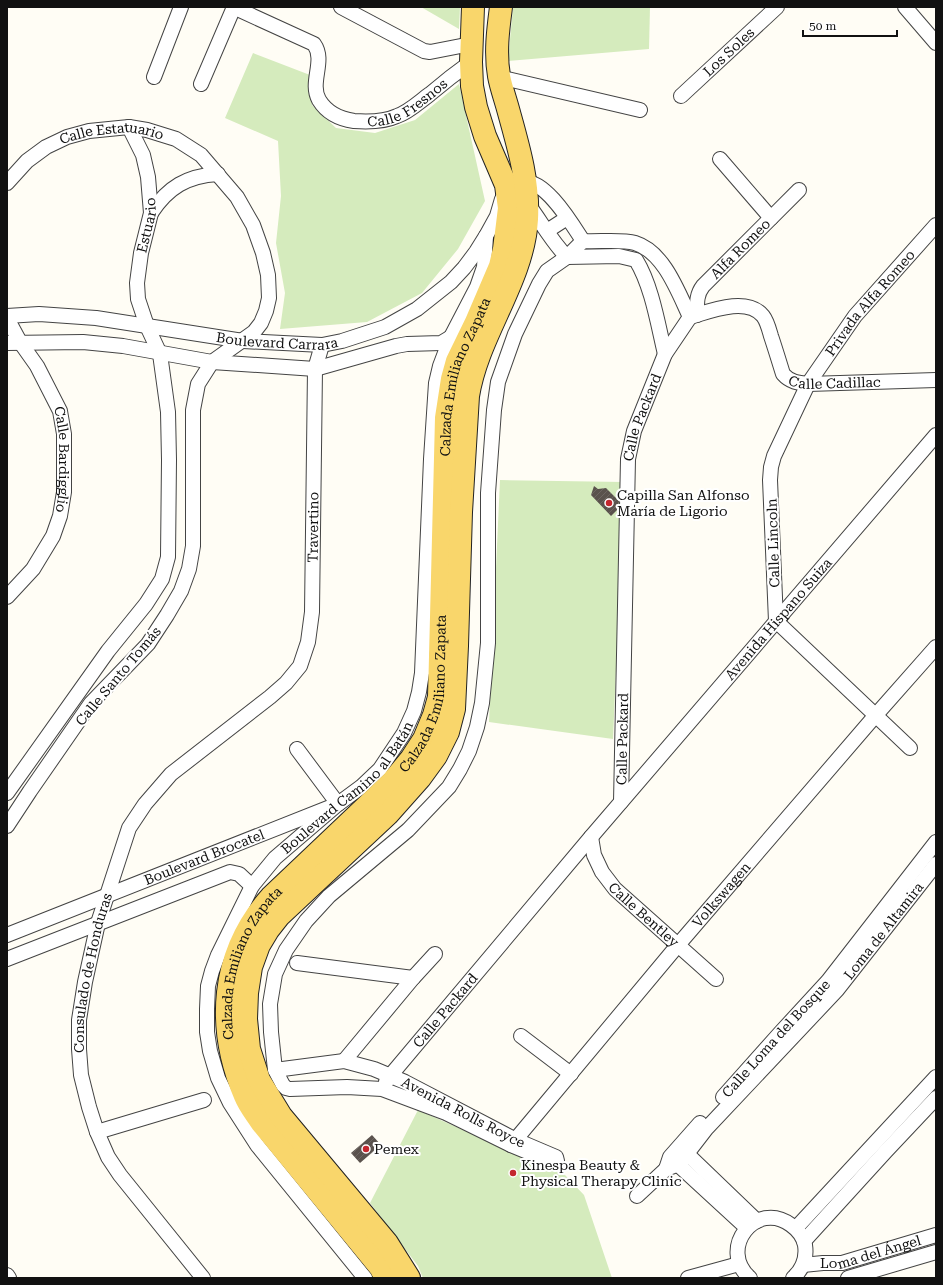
<svg xmlns="http://www.w3.org/2000/svg" width="943" height="1285" font-family="'Roboto Serif',serif">
  <style>
    .grass { fill: #d5ebbd }
    .building { fill: url(#building-hatch) }
    .lines { fill: none; stroke-linecap: round; stroke-linejoin: round }
    .street-casing { stroke: #444; stroke-width: 16 }
    .primary-casing { stroke: #222; stroke-width: 24 }
    .street { stroke: #fff; stroke-width: 14 }
    .primary { stroke: #f9d66b; stroke-width: 22 }
    .poi-dot { fill: #c4262e; stroke: #fff; stroke-width: 1.5 }
    .labels { text-anchor: middle; stroke-width: 4; stroke-linejoin: round; paint-order: stroke }
    .street-label { font-size: 14px; fill: #111; stroke: #fff }
    .poi-label { font-size: 14px; fill: #111; stroke: #fff; text-anchor: start }
  </style>
  <defs>
    <pattern id="building-hatch" width="6" height="6" patternUnits="userSpaceOnUse"><rect width="6" height="6" fill="#5a524d"/><path d="M-1 1l2-2M0 6l6-6M5 7l2-2" fill="none" stroke="#6d6662"/></pattern>
  </defs>
  <rect width="100%" height="100%" fill="#fffdf5"/>
  <g class="grass">
    <polygon points="421,7 460,7 459,29"/>
    <polygon points="513,7 650,7 649,49 508,61"/>
    <polygon points="253,53 310,75 312,105 336,128 375,133 415,120 459,84 485,201 458,249 422,293 367,322 280,329 285,293 276,243 281,196 278,141 225,118"/>
    <polygon points="500,480 624,482 613,739 489,722"/>
    <polygon points="418,1110 565,1175 584,1195 612,1278 423,1278 418,1266 370,1203"/>
  </g>
  <g class="building">
    <polygon points="594,486 598,489 606,488 619,501 618,509 611,516 591,495"/>
    <polygon points="372,1135 381,1145 360,1163 351,1153"/>
  </g>
  <g class="lines">
    <g class="street-casing">
      <g id="street">
        <path id="s1" d="M233,7L314,44C326,61 309,82 319,100C327,113 340,119 354,121C368,122 384,122 397,116C409,112 419,102 430,94C443,83 457,72 471,62"/>
        <polyline points="341,7 424,51 430,52 471,44"/>
        <polyline points="905,7 936,43"/>
        <polyline points="154,77 181,7"/>
        <polyline points="499,77 640,110"/>
        <polyline points="201,84 234,7"/>
        <path id="s2" d="M681,96L777,7"/>
        <polyline points="720,159 771,218"/>
        <path d="M520,182C544,176 572,224 583,241"/>
        <path id="s3" d="M7,183L27,161L46,147L67,137L89,131L129,127L147,130L176,139L201,155L237,197L253,225L263,253L268,275L269,298L266,311L261,323L254,332L212,362L198,384L193,410V546L189,569L181,591L167,615L148,644L91,703L30,791L7,826"/>
        <path d="M526,204L527,203C541,221 551,241 567,257"/>
        <path d="M151,213C168,187 187,176 218,174"/>
        <polyline points="547,231 567,218"/>
        <path d="M583,241C598,242 622,239 635,243C664,252 678,292 690,317"/>
        <path d="M567,257L619,256L636,260C652,286 658,325 665,354"/>
        <path id="s4" d="M697,315C697,304 696,295 703,286L799,190"/>
        <path id="s5" d="M7,316L39,314L96,318L243,341L322,345L342,341L385,327L417,309L451,282L464,268L476,252L486,236L497,216L502,199"/>
        <path id="s6" d="M690,317C710,311 747,296 763,316C767,321 769,329 771,336C775,348 779,361 783,374C790,382 798,383 808,384L936,380"/>
        <path id="s7" d="M7,318L20,342L37,366L60,411L64,434V492L60,516L53,536L33,569L7,597"/>
        <polyline points="7,343 83,342 123,346 212,362 315,369 396,346 407,344 441,343 451,337"/>
        <path id="s8" d="M910,748L776,621L770,480L771,467L774,456L808,384L855,316L936,225"/>
        <path id="s9" d="M7,793L108,651L146,604L162,579L168,557L169,460L168,412L160,354L147,326L138,299L137,283L141,253L151,213L148,177L143,155L129,127"/>
        <path id="s10" d="M621,802L628,459L634,431L665,354L690,317"/>
        <path id="s11" d="M591,837L594,855L602,872L615,889L716,979"/>
        <path id="s12" d="M7,935L338,804L297,749"/>
        <polyline points="7,959 230,872 239,874 252,886"/>
        <polyline points="297,963 413,978"/>
        <polyline points="521,1036 571,1074"/>
        <polyline points="344,1061 413,978 435,954"/>
        <path id="s13" d="M275,1070L344,1061L374,1069L405,1082L516,1140L556,1157L557,1161L552,1162L511,1145L446,1113L382,1089L347,1087L290,1089L286,1088L283,1085L275,1070L271,1032L270,1004L275,974L286,950L306,921L329,896L408,830L449,787L460,769L469,751L477,727L482,703L488,643V493L494,410L498,382L515,334L539,284L547,271L567,257L583,241"/>
        <path id="s14" d="M386,1082L390,1076L591,837L936,435"/>
        <path id="s15" d="M723,1097L781,1032L828,981L936,842"/>
        <polyline points="97,1132 204,1100"/>
        <path id="s16" d="M511,1145L678,945L875,716L936,647"/>
        <polyline points="681,1148 757,1221"/>
        <polyline points="672,1159 747,1228"/>
        <polyline points="666,1169 670,1157 700,1123"/>
        <path id="s17" d="M637,1196L666,1169L679,1164L706,1129L837,990L936,864"/>
        <polyline points="796,1228 936,1077"/>
        <polyline points="804,1241 886,1151 936,1098"/>
        <path id="s18" d="M803,1265L823,1263H842L936,1235"/>
        <polyline points="7,1275 9,1278"/>
        <path id="s19" d="M203,1278L120,1175L108,1157L97,1132L89,1107L81,1075L79,1049V1020L85,982L98,923L129,828L145,804L171,774L270,697L286,683L300,666L308,642L312,612L315,369L322,345"/>
        <path id="s20" d="M365,1278L257,1145L230,1103L218,1078L210,1051L207,1032V1009L208,986L212,971L218,955L252,886L275,858L338,804L361,787L380,769L404,733L414,711L419,692L422,673L431,459L436,383L440,366L451,337L477,287L484,267L486,236"/>
        <polyline points="688,1278 739,1264"/>
        <path d="M750,1278C717,1249 756,1199 791,1225C798,1230 803,1236 805,1245C807,1258 803,1269 793,1278"/>
        <polyline points="848,1278 936,1252"/>
      </g>
    </g>
    <g class="primary-casing">
      <g id="primary">
        <path id="s21" d="M386,1278L380,1267L261,1122C256,1114 249,1106 245,1096C216,1028 220,954 271,897L370,803L392,782L411,759L424,739L434,715L439,697L446,418L452,379L457,361L476,322L500,266L504,249L509,208L506,185L485,136L476,107L472,86L471,62L473,7"/>
        <path d="M409,1278L387,1243L281,1116L259,1080L249,1049L246,1019L247,993L251,967L259,945L268,930L279,916L388,814L420,778L436,756L448,732L454,709L457,646L461,512L468,396C478,334 523,282 527,219C529,181 518,145 508,109C505,98 501,87 499,76C495,53 498,30 501,7"/>
      </g>
    </g>
    <use href="#street" class="street"/>
    <use href="#primary" class="primary"/>
  </g>
  <g class="poi-dot">
    <circle cx="609" cy="503" r="4"/>
    <circle cx="366" cy="1149" r="4"/>
    <circle cx="513" cy="1173" r="4"/>
  </g>
  <g class="labels">
    <g class="street-label">
      <text dy="5" stroke="none"><textPath href="#s2" startOffset="65">Los Soles</textPath></text>
      <text dy="5" stroke="none"><textPath href="#s1" startOffset="247">Calle Fresnos</textPath></text>
      <text dy="5" stroke="none"><textPath href="#s3" startOffset="122">Calle Estatuario</textPath></text>
      <text dy="5" stroke="none"><textPath href="#s9" startOffset="625">Estuario</textPath></text>
      <text dy="5" stroke="none"><textPath href="#s4" startOffset="83">Alfa Romeo</textPath></text>
      <text dy="5" stroke="none"><textPath href="#s8" startOffset="532">Privada Alfa Romeo</textPath></text>
      <text dy="5" stroke="none"><textPath href="#s5" startOffset="272">Boulevard Carrara</textPath></text>
      <text dy="5" stroke="none"><textPath href="#s21" startOffset="1032">Calzada Emiliano Zapata</textPath></text>
      <text dy="5" stroke="none"><textPath href="#s6" startOffset="193">Calle Cadillac</textPath></text>
      <text dy="5" stroke="none"><textPath href="#s10" startOffset="387">Calle Packard</textPath></text>
      <text dy="5" stroke="none"><textPath href="#s7" startOffset="156">Calle Bardigglio</textPath></text>
      <text dy="5" stroke="none"><textPath href="#s19" startOffset="872">Travertino</textPath></text>
      <text transform="translate(773 543) rotate(-92)" y="5">Calle Lincoln</text>
      <text dy="5" stroke="none"><textPath href="#s14" startOffset="607">Avenida Hispano Suiza</textPath></text>
      <text transform="translate(118 676) rotate(-50)" y="5">Calle Santo Tomás</text>
      <text dy="5" stroke="none"><textPath href="#s21" startOffset="708">Calzada Emiliano Zapata</textPath></text>
      <text dy="5" stroke="none"><textPath href="#s10" startOffset="63">Calle Packard</textPath></text>
      <text dy="5" stroke="none"><textPath href="#s20" startOffset="590">Boulevard Camino al Batán</textPath></text>
      <text dy="5" stroke="none"><textPath href="#s12" startOffset="212">Boulevard Brocatel</textPath></text>
      <text dy="5" stroke="none"><textPath href="#s16" startOffset="327">Volkswagen</textPath></text>
      <text dy="5" stroke="none"><textPath href="#s11" startOffset="97">Calle Bentley</textPath></text>
      <text dy="5" stroke="none"><textPath href="#s17" startOffset="364">Loma de Altamira</textPath></text>
      <text dy="5" stroke="none"><textPath href="#s21" startOffset="372">Calzada Emiliano Zapata</textPath></text>
      <text dy="5" stroke="none"><textPath href="#s19" startOffset="344">Consulado de Honduras</textPath></text>
      <text dy="5" stroke="none"><textPath href="#s14" startOffset="93">Calle Packard</textPath></text>
      <text dy="5" stroke="none"><textPath href="#s15" startOffset="79">Calle Loma del Bosque</textPath></text>
      <text dy="5" stroke="none"><textPath href="#s13" startOffset="200">Avenida Rolls Royce</textPath></text>
      <text dy="5" stroke="none"><textPath href="#s18" startOffset="69">Loma del Ángel</textPath></text>
    </g>
    <g class="poi-label">
      <text x="617" y="500">Capilla San Alfonso<tspan x="617" dy="16">María de Ligorio</tspan></text>
      <text x="374" y="1154">Pemex</text>
      <text x="521" y="1170">Kinespa Beauty &amp;<tspan x="521" dy="16">Physical Therapy Clinic</tspan></text>
    </g>
  </g>
  <rect width="943" height="1285" fill="none" stroke="#111111" stroke-width="16"/>
  <path d="M803 30v6h94v-6" fill="none" stroke="#111111" stroke-width="2"/>
  <text x="809" y="30" font-size="12" fill="#111111" stroke="#ffffff" stroke-width="3" paint-order="stroke">50 m</text>
</svg>
